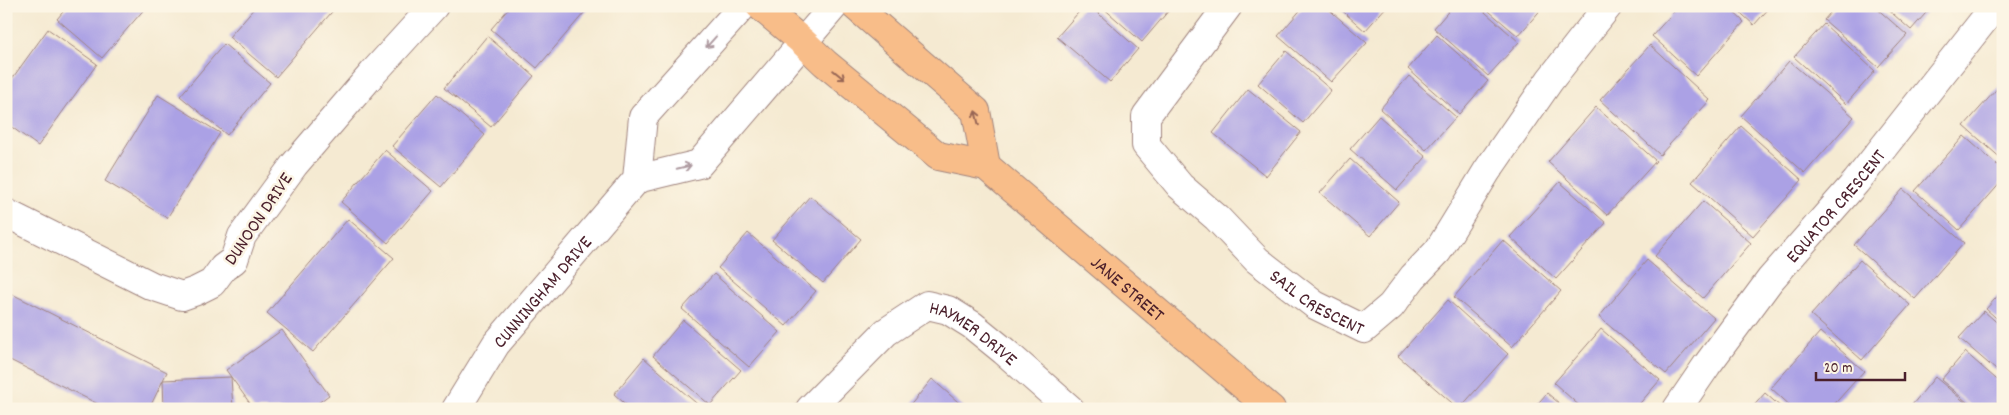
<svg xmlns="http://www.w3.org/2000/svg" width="2009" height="415" font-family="Dekko,sans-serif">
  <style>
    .building { fill: #aba1e5 }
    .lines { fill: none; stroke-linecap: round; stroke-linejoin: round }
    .minor-casing { stroke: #a0847e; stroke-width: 30 }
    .major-casing { stroke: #a0847e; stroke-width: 30 }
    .minor { stroke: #fff; stroke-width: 28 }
    .major { stroke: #f8bd89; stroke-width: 28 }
    .oneway { stroke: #ae9aa0 }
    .oneway2 { stroke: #986655 }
    .labels { text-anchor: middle; stroke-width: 5; stroke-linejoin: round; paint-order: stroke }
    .street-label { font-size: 19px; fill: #4a1f2b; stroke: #fcf5e5 }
  </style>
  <rect width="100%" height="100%" fill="#fcf5e5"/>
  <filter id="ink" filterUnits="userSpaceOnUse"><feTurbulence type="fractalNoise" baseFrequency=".02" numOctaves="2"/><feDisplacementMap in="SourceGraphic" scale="10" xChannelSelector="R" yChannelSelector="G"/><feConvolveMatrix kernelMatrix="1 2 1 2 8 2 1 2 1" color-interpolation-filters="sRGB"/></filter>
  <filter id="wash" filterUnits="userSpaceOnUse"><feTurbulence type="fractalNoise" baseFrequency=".0096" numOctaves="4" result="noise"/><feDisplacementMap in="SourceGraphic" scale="20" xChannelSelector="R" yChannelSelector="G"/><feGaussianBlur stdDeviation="1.12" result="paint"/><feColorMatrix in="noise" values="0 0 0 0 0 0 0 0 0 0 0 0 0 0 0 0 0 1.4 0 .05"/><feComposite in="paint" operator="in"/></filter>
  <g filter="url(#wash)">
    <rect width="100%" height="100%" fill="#f5ead2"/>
    <g id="blocks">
      <g class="building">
        <polygon points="68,6 147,6 102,58 57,19"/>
        <polygon points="256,6 337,6 276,77 229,37"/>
        <polygon points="511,6 590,6 537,68 491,29"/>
        <polygon points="1084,6 1090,6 1138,49 1110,82 1057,37"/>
        <polygon points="1101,6 1167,6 1170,9 1142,42"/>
        <polygon points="1304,6 1325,6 1367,43 1331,82 1278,36"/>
        <polygon points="1337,6 1387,6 1365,31"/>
        <polygon points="1453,6 1478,6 1519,42 1488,76 1434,28"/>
        <polygon points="1483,6 1544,6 1518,36"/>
        <polygon points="1679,6 1727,6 1744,22 1696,76 1652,36"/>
        <polygon points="1733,6 1771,6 1754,25"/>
        <polygon points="1836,6 1874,6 1907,35 1878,67 1824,20"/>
        <polygon points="1884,6 1932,6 1911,30"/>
        <polygon points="1824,24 1875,71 1846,104 1794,57"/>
        <polygon points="48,29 97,64 38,146 6,123 6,87"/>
        <polygon points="1437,35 1488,81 1459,114 1408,69"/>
        <polygon points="487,36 534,76 491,127 444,88"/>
        <polygon points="224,44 270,83 227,135 180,96"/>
        <polygon points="1650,45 1710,100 1660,155 1600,100"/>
        <polygon points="1286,51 1331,90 1303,123 1258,84"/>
        <polygon points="1789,61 1854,117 1805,173 1741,116"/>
        <polygon points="1409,76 1456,117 1426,150 1380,109"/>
        <polygon points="2003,82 2003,160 1964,126"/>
        <polygon points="1248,89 1301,132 1266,176 1213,133"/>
        <polygon points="437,94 485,135 441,187 392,146"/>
        <polygon points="158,95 220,133 167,218 105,181"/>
        <polygon points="1596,107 1656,161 1607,215 1548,162"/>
        <polygon points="1379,116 1426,157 1397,190 1350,149"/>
        <polygon points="1741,126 1802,180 1753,236 1692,182"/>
        <polygon points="1964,136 2003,170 2003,180 1959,230 1915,191"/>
        <polygon points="385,150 433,191 388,243 341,202"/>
        <polygon points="1350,159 1399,202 1370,236 1320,193"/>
        <polygon points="1560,182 1606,223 1556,279 1510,237"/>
        <polygon points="1903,189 1964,243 1915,299 1854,245"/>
        <polygon points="810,196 861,239 823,283 772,240"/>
        <polygon points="1703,201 1751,243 1703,298 1655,256"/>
        <polygon points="348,219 394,258 313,352 267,313"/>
        <polygon points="748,233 816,291 786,326 718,268"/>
        <polygon points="1503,240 1561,291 1512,347 1454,297"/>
        <polygon points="1647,260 1714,318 1666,374 1599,317"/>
        <polygon points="1860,260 1910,305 1862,360 1811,315"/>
        <polygon points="714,274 780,332 749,367 682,309"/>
        <polygon points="2003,290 2003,324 1986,309"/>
        <polygon points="12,294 167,372 149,409 108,409 6,358 6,305"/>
        <polygon points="1448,300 1508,354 1459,409 1398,356"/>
        <polygon points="1984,311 2003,328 2003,376 1959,338"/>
        <polygon points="683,320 741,370 710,405 653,356"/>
        <polygon points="1601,329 1660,380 1635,409 1583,409 1554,383"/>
        <polygon points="282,330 329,395 310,409 254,409 226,370"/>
        <polygon points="1820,332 1864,371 1830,409 1794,409 1771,388"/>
        <polygon points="1965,352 2003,385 2003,395 1991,409 1975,409 1941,380"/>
        <polygon points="644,358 703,409 631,409 614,394"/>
        <polygon points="231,377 233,409 164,409 163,380"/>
        <polygon points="1935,377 1973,409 1917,409 1912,405"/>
        <polygon points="932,379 966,409 908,408"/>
        <polygon points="1547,393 1566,409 1533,409"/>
        <polygon points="1765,393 1783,409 1751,409"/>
      </g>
    </g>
  </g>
  <g filter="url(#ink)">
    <use href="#blocks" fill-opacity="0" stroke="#a0847e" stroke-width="1"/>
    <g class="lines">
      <g class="minor-casing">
        <g id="minor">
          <path id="s1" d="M1228,6L1146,116V145L1180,186L1217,218L1257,260L1315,305L1364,329L1391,306L1413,277L1438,251L1487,171L1550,80L1608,6"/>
          <polyline points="637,179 699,164 834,6"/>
          <polyline points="6,213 152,286 182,296 196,291 212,283 223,268 234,260 242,236 294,165 373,73 434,6"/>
          <path id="s2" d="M456,409L496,344L637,179L643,117L743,6"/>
          <path id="s3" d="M810,409L886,332L927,305L948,310L972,325L1004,351L1070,409"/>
          <path id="s4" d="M1677,409L1707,365L1770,280L1856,182L1995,6"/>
        </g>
      </g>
      <g class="major-casing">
        <g id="major">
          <path id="s5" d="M760,6L803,42L825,63L938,156L986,166L1271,409"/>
          <polyline points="855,6 976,111 986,166"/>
        </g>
      </g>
      <use href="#minor" class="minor"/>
      <use href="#major" class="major"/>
    </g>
    <defs><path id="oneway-shaft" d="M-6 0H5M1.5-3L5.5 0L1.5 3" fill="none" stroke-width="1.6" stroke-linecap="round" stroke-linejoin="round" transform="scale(1.25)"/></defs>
    <g class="oneway">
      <use href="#oneway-shaft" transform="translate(711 42) rotate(132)"/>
      <use href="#oneway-shaft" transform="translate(684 167) rotate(-14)"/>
    </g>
    <g class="oneway2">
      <use href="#oneway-shaft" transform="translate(839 75) rotate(39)"/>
      <use href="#oneway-shaft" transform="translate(977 118) rotate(-104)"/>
    </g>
  </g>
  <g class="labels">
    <g class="street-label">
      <text dy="7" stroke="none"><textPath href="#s4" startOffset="258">EQUATOR CRESCENT</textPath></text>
      <text transform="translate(257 218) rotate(-56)" y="7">DUNOON DRIVE</text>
      <text dy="7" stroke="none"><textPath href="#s5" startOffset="469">JANE STREET</textPath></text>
      <text dy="7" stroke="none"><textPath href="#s2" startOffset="146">CUNNINGHAM DRIVE</textPath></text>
      <text dy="7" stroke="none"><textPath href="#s1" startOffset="400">SAIL CRESCENT</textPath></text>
      <text dy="7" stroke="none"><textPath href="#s3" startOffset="212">HAYMER DRIVE</textPath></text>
    </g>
  </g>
  <rect width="2009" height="415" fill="none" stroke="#fcf5e5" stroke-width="25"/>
  <path d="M1816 372v8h89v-8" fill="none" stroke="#4a1f2b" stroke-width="2.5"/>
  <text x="1824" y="372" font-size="15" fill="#4a1f2b" stroke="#fcf5e5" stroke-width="4" paint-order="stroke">20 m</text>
</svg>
